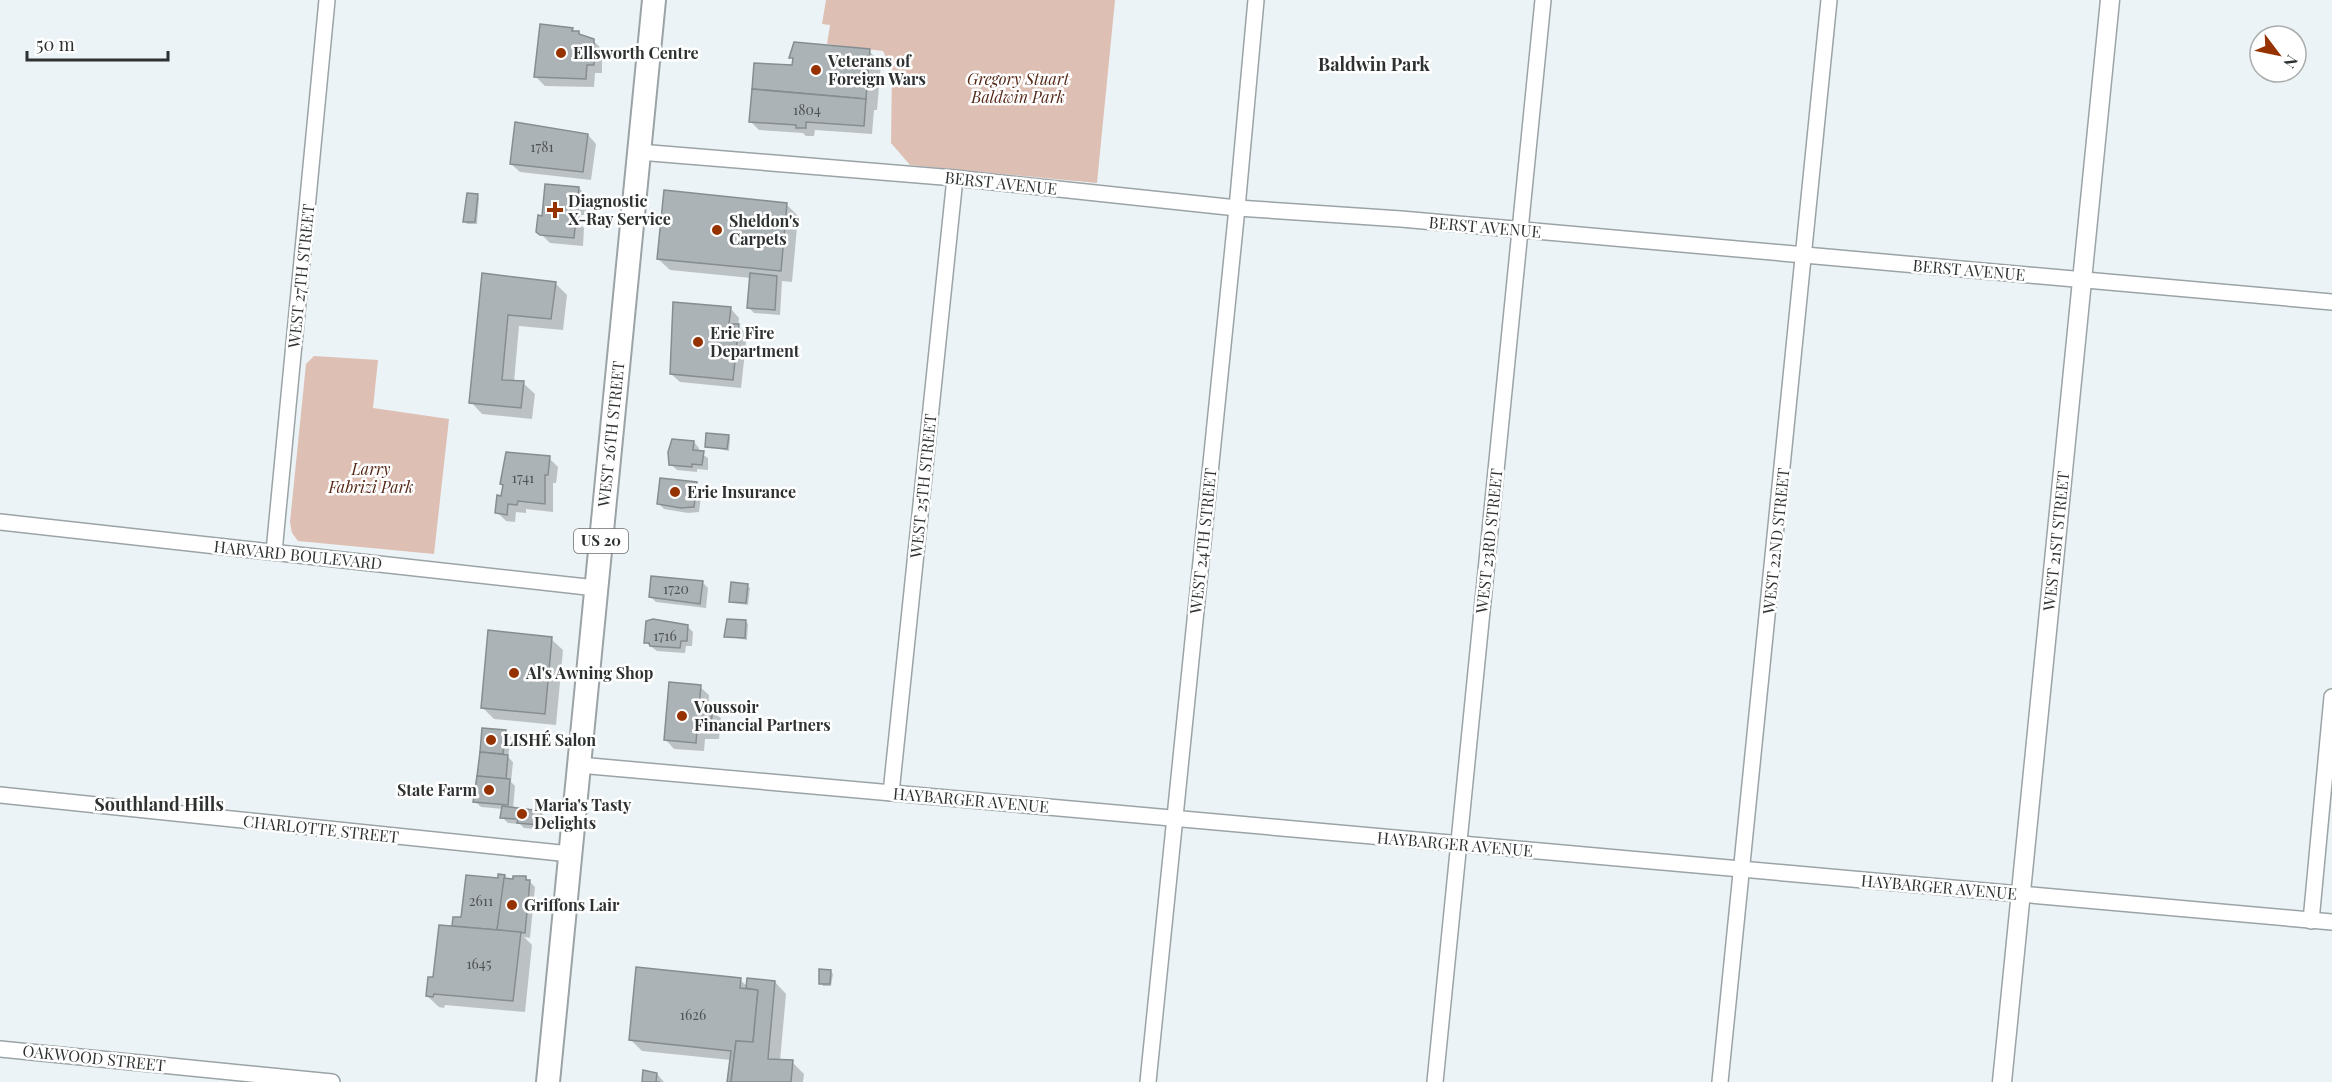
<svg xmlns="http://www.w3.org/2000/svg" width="2332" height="1082" font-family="'Playfair Display',serif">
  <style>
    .green { fill: #debfb4 }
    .shadow { fill: #0003 }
    .building { fill: #acb3b6; stroke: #868d90; stroke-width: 1.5 }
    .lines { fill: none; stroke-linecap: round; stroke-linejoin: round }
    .minor-casing { stroke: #9ba3a6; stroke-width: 18 }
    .tertiary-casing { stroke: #9ba3a6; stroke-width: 21 }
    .primary-casing { stroke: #9ba3a6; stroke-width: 26 }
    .minor { stroke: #fff; stroke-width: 15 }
    .tertiary { stroke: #fff; stroke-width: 18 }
    .primary { stroke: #fff; stroke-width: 22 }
    .poi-dot { fill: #963100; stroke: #fff; stroke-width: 2 }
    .labels { text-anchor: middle; stroke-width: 5; stroke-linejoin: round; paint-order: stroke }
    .number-label { font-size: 14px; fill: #4e5253 }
    .shield { fill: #fff; stroke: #6d6f70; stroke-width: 1.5 }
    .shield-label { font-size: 15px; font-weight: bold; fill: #2e3132 }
    .poi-label { font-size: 16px; font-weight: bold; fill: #2e3132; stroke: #fff; text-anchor: start }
    .park-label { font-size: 16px; font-style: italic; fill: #552716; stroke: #fff }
    .street-label { font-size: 16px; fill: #2e3132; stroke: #fff }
    .neighbourhood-label { font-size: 18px; font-weight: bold; fill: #2e3132; stroke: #fff }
  </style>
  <rect width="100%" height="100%" fill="#ebf3f6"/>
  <g class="green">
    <polygon points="826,0 1115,0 1097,183 910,165 891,143 892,69 883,51 827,44 830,25 822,24"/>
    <polygon points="314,356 378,360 373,408 449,419 434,554 298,541 292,533 290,522 306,364"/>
  </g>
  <g class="shadow">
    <polygon points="572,29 582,36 589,37 602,49 602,73 595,73 594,87 545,86 536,77"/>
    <polygon points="869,51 881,63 877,110 874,110 872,134 815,130 814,136 806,136 803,133 759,130 750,121 794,66 794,61 791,57"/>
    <polygon points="588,135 596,144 591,180 520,172 511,164"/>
    <polygon points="579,188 587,197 586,215 580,215 579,223 584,228 583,246 550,243 538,231 544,217"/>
    <polygon points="477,196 479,198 477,224 467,224 465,221"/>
    <polygon points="786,204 798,216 792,282 782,281 780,315 754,313 748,307 751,278 670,270 658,259"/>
    <polygon points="483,274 555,283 567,295 563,330 519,326 514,382 523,383 535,394 532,419 482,414 471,402"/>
    <polygon points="731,309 739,318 738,326 747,334 741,388 680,382 671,374"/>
    <polygon points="728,436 730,438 729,451 706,446"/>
    <polygon points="694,442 699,448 699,452 708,458 708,470 697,469 697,472 677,470 671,464"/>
    <polygon points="549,458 558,467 556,483 553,483 553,512 526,509 526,513 516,512 515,522 506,521 497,512 503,497 504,486 502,484"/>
    <polygon points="696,483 702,489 699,512 688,513 664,509 658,503"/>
    <polygon points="702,582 708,588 706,608 656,602 650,596"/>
    <polygon points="747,586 750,588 748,605 733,603 731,601"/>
    <polygon points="746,622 748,624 747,640 726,636"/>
    <polygon points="687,626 693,632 692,646 686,646 685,653 657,651 645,642"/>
    <polygon points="551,639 563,650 556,725 494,719 482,707"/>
    <polygon points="700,687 709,695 708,709 721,718 719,739 705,739 704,751 674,749 666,740"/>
    <polygon points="483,729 505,732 511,737 508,757 513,762 511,782 515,786 513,809 541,812 546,818 545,830 524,828 520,824 508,823 502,817 503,809 481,807 475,801"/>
    <polygon points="504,876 508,880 526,878 535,887 530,938 524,937 532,945 525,1012 445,1005 444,1008 439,1007 427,996 456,928 454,925"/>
    <polygon points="830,971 833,974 831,986 823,986 821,983"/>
    <polygon points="740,980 748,987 775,982 786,994 780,1061 792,1062 804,1074 803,1082 729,1082 731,1060 642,1051 630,1039"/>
    <polygon points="657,1074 664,1082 643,1082"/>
  </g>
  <g class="building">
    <polygon points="540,24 573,28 572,31 579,31 579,34 594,39 594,65 587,65 586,79 534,77"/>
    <polygon points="794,42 870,49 866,99 752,89 754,63 792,65 793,58 789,58"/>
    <polygon points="752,89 866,99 864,126 806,122 806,128 796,128 796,125 749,122"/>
    <polygon points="515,122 588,134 583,172 510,164"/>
    <polygon points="545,184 579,187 577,207 571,207 571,217 576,218 574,238 540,235 536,232 538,215 542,216"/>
    <polygon points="664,190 787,203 781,271 657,259"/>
    <polygon points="467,193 478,194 475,222 463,222"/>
    <polygon points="482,273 556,282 551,319 508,315 502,380 524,381 521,408 469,403"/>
    <polygon points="750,273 777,276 775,310 747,308"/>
    <polygon points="673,302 731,307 729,324 739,324 733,380 670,374"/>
    <polygon points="706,433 729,435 727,449 705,447"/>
    <polygon points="672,439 694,441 693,450 704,451 702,465 692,464 692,467 669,465 668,452"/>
    <polygon points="506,452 550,456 548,475 545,475 545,504 518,501 517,505 508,504 507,515 495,513 497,495 501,496 503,485 500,484"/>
    <polygon points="660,478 697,482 694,507 681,508 657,504"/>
    <polygon points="651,576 703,581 700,604 649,597"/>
    <polygon points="731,582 748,584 746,603 729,602"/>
    <polygon points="653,619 688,625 687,641 681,641 680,648 650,646 649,643 644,643 646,621"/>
    <polygon points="727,619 746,620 745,638 724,637"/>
    <polygon points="488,630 552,637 545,714 481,708"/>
    <polygon points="669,682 701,685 699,707 713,708 710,731 697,730 696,743 664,740"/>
    <polygon points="482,728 506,730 503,754 480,752"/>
    <polygon points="480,752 508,755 506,779 477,776"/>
    <polygon points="477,776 510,779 508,805 473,802"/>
    <polygon points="502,806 541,811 540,825 517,823 518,819 500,818"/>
    <polygon points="498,874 505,875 497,930 452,926 453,917 461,917 466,875 498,878"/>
    <polygon points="513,876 526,876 526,880 530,880 525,933 497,930 504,878 513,879"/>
    <polygon points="439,925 521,932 513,1001 434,994 433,997 426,996 428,977 433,977"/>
    <polygon points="636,967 741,978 740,988 758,990 753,1042 736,1041 731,1082 727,1082 731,1051 629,1040"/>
    <polygon points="819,969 831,970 830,984 819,984"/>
    <polygon points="747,978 775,981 768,1059 793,1060 791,1082 731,1082 736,1041 753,1042 758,990 746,988"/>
    <polygon points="643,1070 657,1073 656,1082 660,1082 642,1082"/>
  </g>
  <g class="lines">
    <g class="minor-casing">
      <g id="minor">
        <polyline points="639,152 955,178 1237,208 1401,219 2332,302"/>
        <polyline points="0,522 596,588"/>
        <polyline points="274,552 327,0"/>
        <polyline points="579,765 2332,922"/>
        <polyline points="891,793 955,178"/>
        <polyline points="0,795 570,854"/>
        <polyline points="2311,921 2332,697"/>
        <polyline points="0,1049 332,1082"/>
        <polyline points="1148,1082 1237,208 1256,0"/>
        <polyline points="1435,1082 1543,0"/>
        <polyline points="1720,1082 1829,0"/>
      </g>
    </g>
    <g class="tertiary-casing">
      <polyline id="tertiary" points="2002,1082 2110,0"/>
    </g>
    <g class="primary-casing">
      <polyline id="primary" points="548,1082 654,0"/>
    </g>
    <use href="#minor" class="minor"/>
    <use href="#tertiary" class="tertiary"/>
    <use href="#primary" class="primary"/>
  </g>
  <g class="poi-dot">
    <circle cx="561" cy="53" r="6"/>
    <circle cx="816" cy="70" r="6"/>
    <path d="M552 201h6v6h6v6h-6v6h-6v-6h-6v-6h6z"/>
    <circle cx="717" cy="230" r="6"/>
    <circle cx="698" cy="342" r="6"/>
    <circle cx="675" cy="492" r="6"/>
    <circle cx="514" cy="673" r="6"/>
    <circle cx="682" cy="716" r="6"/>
    <circle cx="491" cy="740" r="6"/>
    <circle cx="489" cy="790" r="6"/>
    <circle cx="522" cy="814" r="6"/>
    <circle cx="512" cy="905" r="6"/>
  </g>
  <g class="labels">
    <g class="number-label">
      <text x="807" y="115">1804</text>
      <text x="542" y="152">1781</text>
      <text x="523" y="483">1741</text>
      <text x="676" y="594">1720</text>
      <text x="665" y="641">1716</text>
      <text x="481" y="906">2611</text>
      <text x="479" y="969">1645</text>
      <text x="693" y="1020">1626</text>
    </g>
    <rect class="shield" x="574" y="529" width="54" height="24" rx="4.5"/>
    <g class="shield-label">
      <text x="601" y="546">US 20</text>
    </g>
    <g class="poi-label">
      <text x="573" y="59">Ellsworth Centre</text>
      <text x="828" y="67">Veterans of<tspan x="828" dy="18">Foreign Wars</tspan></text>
      <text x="568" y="207">Diagnostic<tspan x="568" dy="18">X-Ray Service</tspan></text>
      <text x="729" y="227">Sheldon's<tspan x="729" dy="18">Carpets</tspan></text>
      <text x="710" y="339">Erie Fire<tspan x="710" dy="18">Department</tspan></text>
      <text x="687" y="498">Erie Insurance</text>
      <text x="526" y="679">Al's Awning Shop</text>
      <text x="694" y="713">Voussoir<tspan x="694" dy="18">Financial Partners</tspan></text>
      <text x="503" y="746">LISHÉ Salon</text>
      <text x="477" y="796" text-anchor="end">State Farm</text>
      <text x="534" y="811">Maria's Tasty<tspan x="534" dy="18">Delights</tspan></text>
      <text x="524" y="911">Griffons Lair</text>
    </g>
    <g class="park-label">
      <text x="1018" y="85">Gregory Stuart<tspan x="1018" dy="18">Baldwin Park</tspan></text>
      <text x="371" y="475">Larry<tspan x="371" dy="18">Fabrizi Park</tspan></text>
    </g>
    <g class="street-label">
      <text transform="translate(1001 183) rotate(6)" y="6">BERST AVENUE</text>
      <text transform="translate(1485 227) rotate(5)" y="6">BERST AVENUE</text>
      <text transform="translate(1969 270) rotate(5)" y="6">BERST AVENUE</text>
      <text transform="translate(301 276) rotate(-84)" y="6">WEST 27TH STREET</text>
      <text transform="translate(611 434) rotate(-84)" y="6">WEST 26TH STREET</text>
      <text transform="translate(923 486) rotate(-84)" y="6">WEST 25TH STREET</text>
      <text transform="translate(1203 541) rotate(-84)" y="6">WEST 24TH STREET</text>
      <text transform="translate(1489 541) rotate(-84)" y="6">WEST 23RD STREET</text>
      <text transform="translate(1776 541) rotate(-84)" y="6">WEST 22ND STREET</text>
      <text transform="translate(2056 541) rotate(-84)" y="6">WEST 21ST STREET</text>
      <text transform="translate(298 555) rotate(6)" y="6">HARVARD BOULEVARD</text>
      <text transform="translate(971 800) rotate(5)" y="6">HAYBARGER AVENUE</text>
      <text transform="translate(321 829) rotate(6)" y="6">CHARLOTTE STREET</text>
      <text transform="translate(1455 844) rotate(5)" y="6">HAYBARGER AVENUE</text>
      <text transform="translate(1939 887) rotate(5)" y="6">HAYBARGER AVENUE</text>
      <text transform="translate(94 1058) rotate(6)" y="6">OAKWOOD STREET</text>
    </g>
    <g class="neighbourhood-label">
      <text x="1374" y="71">Baldwin Park</text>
      <text x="159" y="811">Southland Hills</text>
    </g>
  </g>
  <g transform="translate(2278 54) rotate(122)"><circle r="28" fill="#ffffff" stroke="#abadad" stroke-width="1.5"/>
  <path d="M0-4.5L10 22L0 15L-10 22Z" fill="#963100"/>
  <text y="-9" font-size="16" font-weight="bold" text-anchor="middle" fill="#2e3132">N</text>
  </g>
  <path d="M27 51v9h141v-9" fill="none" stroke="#2e3132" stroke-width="3"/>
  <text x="36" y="51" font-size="18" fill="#2e3132" stroke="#ffffff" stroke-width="4.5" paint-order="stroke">50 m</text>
</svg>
